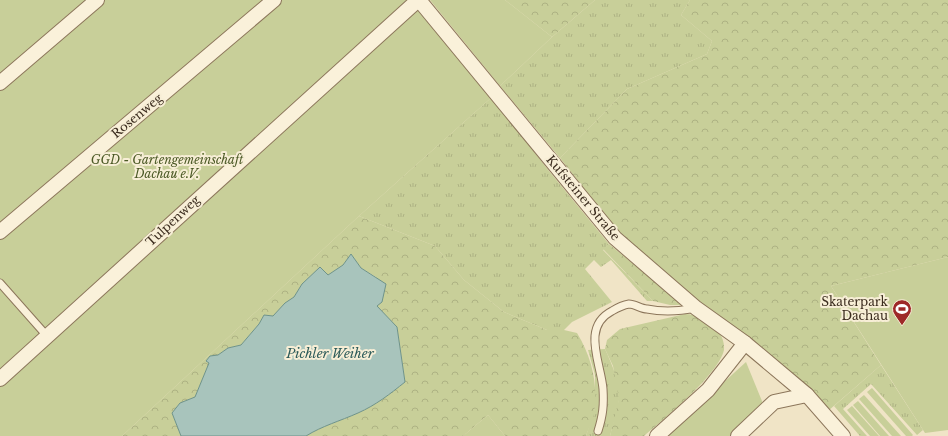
<svg xmlns="http://www.w3.org/2000/svg" width="948" height="436" font-family="'Libre Baskerville',serif">
  <style>
    .grass { fill: url(#grass-tufts) }
    .forest { fill: url(#forest-crowns) }
    .garden { fill: #c8cf99 }
    .water { fill: #a8c4bc; stroke: #6e938a }
    .lines { fill: none; stroke-linecap: round; stroke-linejoin: round }
    .lane-casing { stroke: #8c765b; stroke-width: 9 }
    .street-casing { stroke: #8c765b; stroke-width: 16 }
    .lane { stroke: #faf1da; stroke-width: 7 }
    .street { stroke: #faf1da; stroke-width: 14 }
    .labels { text-anchor: middle; stroke-width: 4; stroke-linejoin: round; paint-order: stroke }
    .street-label { font-size: 12px; fill: #3c2d1f; stroke: #f7eed6 }
    .park-label { font-size: 12px; font-style: italic; fill: #4b5925; stroke: #f7eed6 }
    .poi-label { font-size: 12px; fill: #3c2d1f; stroke: #f7eed6; text-anchor: end }
    .water-label { font-size: 13px; font-style: italic; fill: #2e5c5a; stroke: #f7eed6 }
  </style>
  <defs>
    <pattern id="grass-tufts" width="24" height="20" patternUnits="userSpaceOnUse"><rect width="24" height="20" fill="#c8cf99"/><path d="M3 7l-1-3M5 7V3M7 7l1-3M15 17l-1-3M17 17v-4M19 17l1-3" fill="none" stroke="#adb283"/></pattern>
    <pattern id="forest-crowns" width="20" height="18" patternUnits="userSpaceOnUse"><rect width="20" height="18" fill="#c8cf99"/><path d="M2 6a3 3 0 1 1 6 0M12 15a3 3 0 1 1 6 0" fill="none" stroke="#adb283"/></pattern>
  </defs>
  <rect width="100%" height="100%" fill="#f0e4c6"/>
  <g class="grass">
    <polygon points="595,0 690,0 681,15 712,41 707,54 627,89 560,158 500,86 552,37"/>
    <polygon points="492,97 549,171 609,244 603,250 653,301 647,301 611,260 601,267 594,260 585,269 612,302 572,322 564,330 547,330 504,312 464,280 435,246 359,216"/>
    <path d="M605,349C612,364 620,383 619,400C618,412 613,424 610,436H586L595,408V375L588,350Z"/>
    <polygon points="881,365 923,430 917,435 871,384 843,409 867,436 860,436 834,406"/>
  </g>
  <g class="forest">
    <polygon points="505,0 595,0 552,37"/>
    <polygon points="690,0 948,0 948,257 831,286 881,365 828,411 811,392 750,338 696,300 619,233 560,158 627,89 707,54 712,41 681,15"/>
    <path d="M359,216L435,246L464,280L504,312L547,330H564L577,333C591,356 597,380 595,406C595,416 589,427 586,436H505L488,415L463,436H306C322,426 340,421 358,413C376,405 390,394 405,382L397,327L377,306L376,277L361,268L351,254L343,265L328,275L320,267L302,284L294,297L285,303L273,316L264,315L259,324L241,345L228,348L218,355L210,357L206,361L209,363L195,397L180,403L172,413L181,436H122Z"/>
    <polygon points="609,244 683,305 670,305 653,301 603,249"/>
    <path d="M685,314C697,314 703,320 713,326C720,331 725,341 724,350C718,375 664,419 644,436H610L619,399L613,366L605,349L607,340L620,329Z"/>
  </g>
  <g class="garden">
    <polygon points="0,0 415,0 492,97 359,216 122,436 0,436"/>
    <polygon points="430,0 505,0 552,37 500,86"/>
    <polygon points="948,257 948,430 925,433 831,286"/>
    <polygon points="746,362 764,406 733,436 665,436"/>
    <polygon points="872,388 913,435 912,436 906,436 867,392"/>
    <polygon points="864,395 901,436 892,436 859,399"/>
    <polygon points="858,401 889,436 880,436 853,405"/>
    <polygon points="852,406 879,436 870,436 847,410"/>
    <polygon points="488,415 505,436 463,436"/>
  </g>
  <path class="water" d="M351,254L361,268L386,284L382,302L377,306L397,327L405,382C390,394 376,405 358,413C340,421 322,426 306,436H181L172,413L180,403L195,397L209,363L206,361L210,356L218,355L228,348L241,345L259,324L264,315L273,316L285,303L294,297L302,284L320,267L328,275L343,265Z"/>
  <g class="lines">
    <g class="lane-casing">
      <g id="lane">
        <polyline points="0,283 47,336"/>
        <path d="M598,431C603,415 604,405 603,389C601,363 581,327 612,311C617,308 623,305 629,304C635,304 641,309 647,309C662,312 681,311 696,308"/>
      </g>
    </g>
    <g class="street-casing">
      <g id="street">
        <polyline points="419,0 615,238 696,308 745,343 807,395 843,436"/>
        <polyline points="0,83 97,0"/>
        <polyline points="0,232 274,0"/>
        <polyline points="0,379 418,0"/>
        <polyline points="657,436 708,390 745,343"/>
        <polyline points="738,436 774,402 807,395"/>
      </g>
    </g>
    <use href="#lane" class="lane"/>
    <use href="#street" class="street"/>
  </g>
  <defs>
    <g id="stadium-pin" transform="scale(1)"><path d="M0 17L-7.5 6A9.5 9.5 0 1 1 7.5 6Z" fill="#9e2928" stroke="#f7eed6"/><path d="M0-5a6.5 5 0 1 0 0 10a6.5 5 0 1 0 0-10ZM-3.5-1.8h7v3.6h-7Z" fill="#fff"/></g>
  </defs>
  <g fill-rule="evenodd">
    <use href="#stadium-pin" x="902" y="309"/>
  </g>
  <g class="labels">
    <g class="street-label">
      <text transform="translate(137 116) rotate(-40)" y="4">Rosenweg</text>
      <text transform="translate(583 198) rotate(50)" y="4">Kufsteiner Straße</text>
      <text transform="translate(173 221) rotate(-43)" y="4">Tulpenweg</text>
    </g>
    <g class="park-label">
      <text x="167" y="164">GGD - Gartengemeinschaft<tspan x="167" dy="14">Dachau e.V.</tspan></text>
    </g>
    <g class="poi-label">
      <text x="888" y="306">Skaterpark<tspan x="888" dy="14">Dachau</tspan></text>
    </g>
    <g class="water-label">
      <text x="330" y="358">Pichler Weiher</text>
    </g>
  </g>
</svg>
